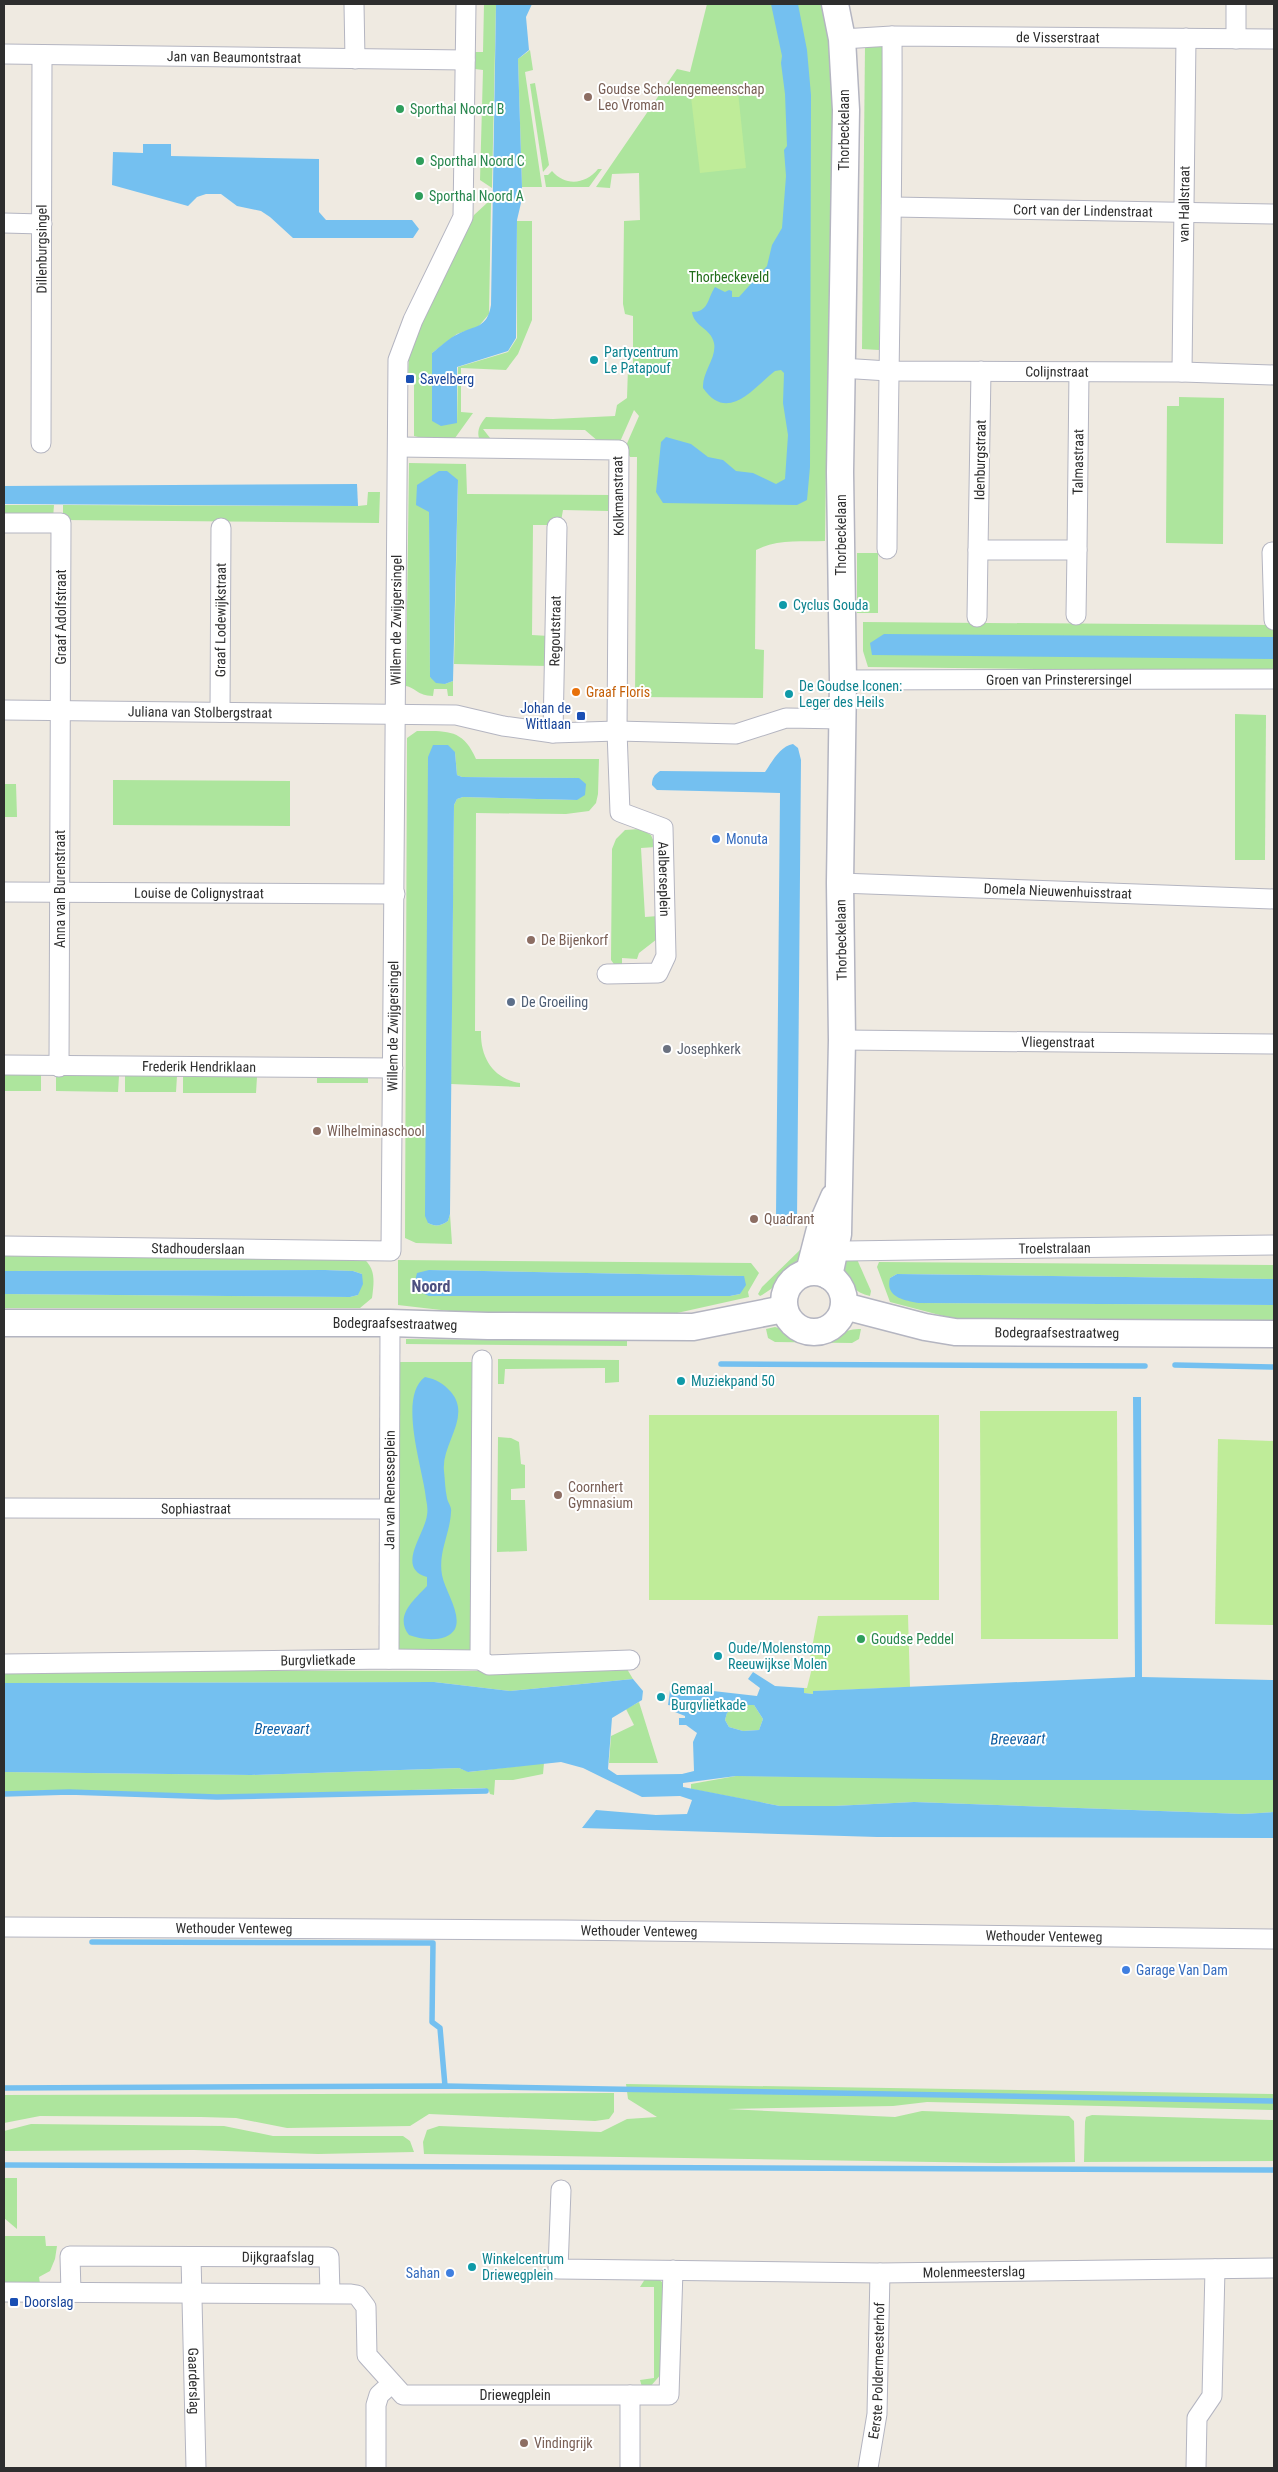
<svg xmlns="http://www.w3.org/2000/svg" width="1278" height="2472" font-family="'Roboto Condensed',sans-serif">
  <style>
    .green { fill: #ade59d; fill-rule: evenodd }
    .pitch { fill: #bfec99 }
    .water { fill: #74c0f0; fill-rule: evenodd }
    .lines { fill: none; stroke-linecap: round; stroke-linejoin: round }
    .stream { stroke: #74c0f0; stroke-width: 5.5 }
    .street-casing { stroke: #b4b5c1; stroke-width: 21 }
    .secondary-casing { stroke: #b4b5c1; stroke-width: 29 }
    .street { stroke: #fff; stroke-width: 19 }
    .secondary { stroke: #fff; stroke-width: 26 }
    .education-dot { fill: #8d6e63; stroke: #fff; stroke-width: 2 }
    .leisure-dot { fill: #2e9e5b; stroke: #fff; stroke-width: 2 }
    .culture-dot { fill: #0f9aa8; stroke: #fff; stroke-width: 2 }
    .transit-dot { fill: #1a4fb4; stroke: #fff; stroke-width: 2 }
    .food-dot { fill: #e8710a; stroke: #fff; stroke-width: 2 }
    .shop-dot { fill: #3f7fe0; stroke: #fff; stroke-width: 2 }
    .service-dot { fill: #5c6f8a; stroke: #fff; stroke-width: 2 }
    .worship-dot { fill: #6b7280; stroke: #fff; stroke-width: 2 }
    .labels { text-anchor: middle; stroke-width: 4; stroke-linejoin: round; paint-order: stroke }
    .street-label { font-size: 14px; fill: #2e2e2e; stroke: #fff }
    .education-label { font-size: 14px; fill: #785e54; stroke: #fff; text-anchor: start }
    .leisure-label { font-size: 14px; fill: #27864d; stroke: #fff; text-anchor: start }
    .park-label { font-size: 14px; fill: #226d1b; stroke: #fff }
    .culture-label { font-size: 14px; fill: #0d838f; stroke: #fff; text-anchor: start }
    .transit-label { font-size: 14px; fill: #164399; stroke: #fff; text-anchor: start }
    .food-label { font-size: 14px; fill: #c56008; stroke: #fff; text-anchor: start }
    .shop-label { font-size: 14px; fill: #366cbe; stroke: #fff; text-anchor: start }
    .service-label { font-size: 14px; fill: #4e5e75; stroke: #fff; text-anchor: start }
    .worship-label { font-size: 14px; fill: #5b616d; stroke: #fff; text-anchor: start }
    .water-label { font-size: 15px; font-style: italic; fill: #0d5da2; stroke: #fff }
    .quarter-label { font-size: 16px; font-weight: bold; fill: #4d5080; stroke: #fff }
  </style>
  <rect width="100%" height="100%" fill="#efeae1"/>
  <g class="green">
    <polygon points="484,4 496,4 492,188 480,180 483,70 475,69 475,52 483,52"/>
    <path d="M707,4H824L834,92L831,468L826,467L825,541C802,542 776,539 756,550L755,649L764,650L763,698L635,697L637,457H630L625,448L639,416L634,410L619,444L599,442L585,430L483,429L494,443L481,442C475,433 480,424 486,417L553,419L615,416L617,405L627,398L628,368L633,363V316L625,314L623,304L624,221L640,220L639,173L612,174L610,188L596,187L677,69L690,72Z"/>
    <polygon points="865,46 883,46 879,350 862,349"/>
    <polygon points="530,50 533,70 525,72 542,187 522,187 518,59"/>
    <polygon points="535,83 549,165 543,172 530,84"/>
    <path d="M598,169H602L589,187H546L544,175H548L552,171C565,186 585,185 598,169Z"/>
    <polygon points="491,202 489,314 478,327 457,334 432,353 432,421 457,423 458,367 508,352 517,338 517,221 532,221 532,320 518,354 506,370 461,368 461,412 473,413 455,438 422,438 414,436 414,379 408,377 409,356 421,324 474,215 487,203"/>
    <polygon points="1179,397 1224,398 1223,544 1166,543 1167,406 1179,406"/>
    <path d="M409,463L466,464L467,494L611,495L608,511L563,510L561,521L551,520L550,525H533L532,635L549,636L550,666L454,664L458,480L429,512L430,677L445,684L453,681V696H448L447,689H434L433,696C416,695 418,689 406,686Z"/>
    <polygon points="368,492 380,492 379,523 63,520 63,505 358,506 367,505"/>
    <polygon points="4,505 54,505 53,519 4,519"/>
    <rect x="857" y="553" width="21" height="60"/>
    <polygon points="863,622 1274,625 1274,672 868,667 863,651"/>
    <polygon points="1235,714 1266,715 1265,860 1235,860"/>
    <path d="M417,731C448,731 463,729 476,759H599L598,794L596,803L589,811L566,814L476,813L475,1031H481C480,1057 493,1079 520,1083V1087L451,1084L454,805L457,799L463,797L577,800L579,778L462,777L457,775L455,752L428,757V1223C435,1227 441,1226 448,1221L450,1214L452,1244L416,1243L405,1238L407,738Z"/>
    <polygon points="113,780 290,781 290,826 113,825"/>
    <polygon points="4,784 16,784 17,817 4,817"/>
    <polygon points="640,829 651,835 656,847 641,848 645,917 658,916 657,939 639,953 637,959 622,958 622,967 616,967 611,960 612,849 616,839 625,830"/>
    <rect x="4" y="1074" width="37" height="17"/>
    <polygon points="56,1075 119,1076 118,1092 56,1091"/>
    <polygon points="125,1076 177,1076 176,1092 125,1092"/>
    <polygon points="183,1076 257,1077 256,1093 183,1093"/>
    <rect x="317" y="1078" width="51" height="5"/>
    <path d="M803,1247V1260C789,1272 777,1287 760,1296L758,1294L762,1287Z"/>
    <path d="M4,1255L364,1259C376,1269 374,1283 372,1298L360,1308H4V1294L350,1297L358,1295L362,1274L353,1271L325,1270L4,1271Z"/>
    <path d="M842,1257H856L871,1291L870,1296C850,1292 842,1276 842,1257Z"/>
    <path d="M398,1260L751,1263L759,1273L748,1292L749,1297L668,1315H484L398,1305ZM429,1270L744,1276L740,1294L730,1296H429Z"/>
    <polygon points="879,1262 1274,1265 1274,1279 897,1274 890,1278 918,1303 1274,1305 1274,1321 975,1321 951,1318 890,1302 877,1267"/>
    <path d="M775,1327C790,1330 801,1342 816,1341C832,1340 843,1328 861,1329L859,1339L852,1343L775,1342L768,1338L766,1329Z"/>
    <polygon points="406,1339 627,1341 627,1346 406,1344"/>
    <polygon points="498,1359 619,1360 619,1382 605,1383 605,1368 505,1369 504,1384 498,1384"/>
    <polygon points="397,1362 472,1362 471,1650 399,1650"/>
    <polygon points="498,1437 511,1438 519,1442 521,1464 525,1465 525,1488 511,1489 511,1500 525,1500 527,1551 497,1552"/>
    <polygon points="627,1669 633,1679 510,1691 434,1682 4,1683 4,1670 466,1671"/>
    <polygon points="639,1702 658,1763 609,1763 611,1736 634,1725 626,1709"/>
    <polygon points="740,1704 754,1705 763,1719 759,1730 743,1731 729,1727 725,1720 727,1713"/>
    <polygon points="544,1763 543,1774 513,1780 495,1780 494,1795 490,1794 489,1791 485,1788 221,1795 69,1790 4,1792 4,1772 251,1775 459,1768 469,1772"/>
    <polygon points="736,1776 1274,1780 1274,1812 1243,1814 914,1802 834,1806 780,1806 691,1789 691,1784"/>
    <polygon points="626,2084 1274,2094 1274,2110 927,2102 893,2106 727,2109 895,2117 922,2111 1069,2116 1074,2121 1075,2162 997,2163 424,2154 423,2142 427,2130 439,2126 601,2132 627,2119 657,2117 628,2099"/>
    <polygon points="614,2093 614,2112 609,2119 595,2121 429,2114 410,2126 287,2128 236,2118 201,2117 40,2116 4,2123 4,2095"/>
    <polygon points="1092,2115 1274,2120 1274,2161 1084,2162 1085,2122 1086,2117"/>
    <polygon points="31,2124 224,2126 273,2136 403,2136 410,2141 414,2152 318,2154 194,2150 4,2151 4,2131"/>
    <polygon points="4,2178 17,2178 17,2229 4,2218"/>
    <polygon points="4,2236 45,2236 46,2246 57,2246 55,2259 50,2271 39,2277 40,2284 4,2282"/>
    <polygon points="647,2276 656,2277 662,2282 663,2288 663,2372 649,2388 642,2387 640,2380 654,2378 654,2287 640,2287"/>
  </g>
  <g class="pitch">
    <polygon points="738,92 746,168 700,173 691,97"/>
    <polygon points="980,1411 1117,1411 1118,1639 981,1639"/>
    <rect x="649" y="1415" width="290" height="185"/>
    <polygon points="1218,1439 1274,1441 1274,1625 1215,1624"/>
    <polygon points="908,1615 910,1687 814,1691 813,1694 804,1693 804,1688 807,1688 813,1664 809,1663 818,1616"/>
  </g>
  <g class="water">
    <path d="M496,4H532L526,17L529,50L518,59L522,187L521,203L517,220L516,338L508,351L457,367V423L441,426L432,421V353C440,347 449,338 458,334C475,325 487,329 491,305Z"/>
    <path d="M771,4H798L807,50L811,95L810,467L807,500L797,505L663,503L656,492L661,442L666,437L691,444L708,457L723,460L736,471L753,473L776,484L785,479L788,435L783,403L784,373L781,370L775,371C754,387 728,424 703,388C702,372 717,358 714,343C711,328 694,327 692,312C709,312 707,299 715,287L725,292L729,290L732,291V297H739L767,266L772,245L782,228L786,176L784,150L787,146L785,94L781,63L782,56Z"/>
    <polygon points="143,144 171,144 171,156 319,159 319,212 326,220 412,220 419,229 413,238 293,238 270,217 261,211 237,206 221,194 206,194 197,197 188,206 112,185 113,152 143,153"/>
    <polygon points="439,471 447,471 458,480 453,681 445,684 436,683 430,677 429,512 416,505 417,485"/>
    <polygon points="357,484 358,506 4,504 4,486"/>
    <polygon points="884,634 1274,637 1274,659 872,655 870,643"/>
    <path d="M793,744L798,748L801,760L797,1221C792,1227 786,1226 778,1225L776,1217L780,793L657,790L652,785C652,778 654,775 660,771L765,772C772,762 780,746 793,744Z"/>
    <path d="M433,745H448L455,752L457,775L462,777L579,778L586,784L585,795L577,800L463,797L457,799L454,805L450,1214L448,1221C441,1226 435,1227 428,1223L425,1216L428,757Z"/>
    <polygon points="325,1270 353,1271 362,1274 363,1284 358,1295 350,1297 4,1294 4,1271"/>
    <polygon points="429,1270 744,1276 746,1285 740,1294 730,1296 429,1296 413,1289 417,1273"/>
    <path d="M897,1274L1273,1279L1274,1305L918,1303C903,1300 885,1297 890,1278Z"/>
    <path d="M425,1377C436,1379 444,1384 451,1392C472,1417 441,1444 444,1471C445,1480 445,1489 447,1498C448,1503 452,1507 451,1512C450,1534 438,1552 442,1575C445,1591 462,1614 455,1629C447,1643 422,1640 409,1635C394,1616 414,1600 427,1586V1577C395,1568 425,1534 427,1515C428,1510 427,1504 426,1499C424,1472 397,1397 425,1377Z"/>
    <path d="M1133,1397H1141L1142,1677L1274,1680V1780H1000L736,1776L683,1783V1787L780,1806H834L914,1802L1243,1814L1274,1812V1838L877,1837L582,1828L596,1810L656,1815L687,1814L692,1800L680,1796L642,1797L583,1768L561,1762L468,1772L459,1768L251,1775L4,1772V1683L434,1682L510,1691L633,1679L643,1691L642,1700L612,1718L608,1769L617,1775L682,1774L694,1771L693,1742L697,1733L686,1725H679V1718H685V1716L675,1712V1706L668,1705L670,1690L677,1691L678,1687L757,1696L760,1688L748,1679L753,1672L775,1686L804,1688V1693L813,1694V1691L1135,1677ZM740,1705H754L763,1719L759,1730L743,1731L729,1727L725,1720L727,1713Z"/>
  </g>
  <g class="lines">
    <g class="stream">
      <polyline points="721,1364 1145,1366"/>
      <polyline points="1175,1365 1274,1367"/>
      <polyline points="4,1794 69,1792 217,1797 486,1791"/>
      <polyline points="92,1942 433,1943 432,2022 440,2028 445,2086"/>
      <polyline points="4,2088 445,2086 1274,2101"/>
      <polyline points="4,2165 1274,2170"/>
    </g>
    <g class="street-casing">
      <g id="street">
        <polyline points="354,4 355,59"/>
        <polyline points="1236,4 1236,39"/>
        <path id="s1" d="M842,39L892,36L1274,39"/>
        <path id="s2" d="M4,54L465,60"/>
        <path id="s3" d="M893,207L1274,214"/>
        <polyline points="4,223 42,224"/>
        <path id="s4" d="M841,368L888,371L1182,372L1274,375"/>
        <path id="s5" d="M981,371L978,550H1077L1079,372"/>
        <path id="s6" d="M1182,372L1186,38"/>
        <path id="s7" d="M41,443L42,55"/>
        <path id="s8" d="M398,447L619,450L617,731L620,812L663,828L666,956L658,973L607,974"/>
        <polyline points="4,523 61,523 59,1067"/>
        <path d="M887,549C888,378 893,207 892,36"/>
        <polyline points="1076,615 1077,550"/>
        <polyline points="977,617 978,550"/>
        <polyline points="1274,620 1272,552 1274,552"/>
        <path id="s9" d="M843,680L1274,679"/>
        <path id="s10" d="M4,710L456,715L503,726L553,733L617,731L736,734L786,718L843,719"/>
        <path id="s11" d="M220,712L221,528"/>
        <path id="s12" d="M553,733L557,527"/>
        <path id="s13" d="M840,883L1274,899"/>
        <path id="s14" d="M4,892L395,894"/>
        <path id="s15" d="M842,1040L1274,1044"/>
        <path id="s16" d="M4,1065L393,1068"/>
        <path id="s17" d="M4,1246L391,1251L398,360L413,320L463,217L466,4"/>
        <path id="s18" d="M835,1248L846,1251L1274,1245"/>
        <path id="s19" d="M4,1508L388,1509"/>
        <path id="s20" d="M389,1659L390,1323"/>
        <polyline points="480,1660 482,1360"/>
        <path id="s21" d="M4,1664L389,1659L480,1660L489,1665L630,1660"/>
        <path id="s22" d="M4,1927L563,1930L1274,1939"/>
        <path id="s23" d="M561,2190L558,2269L880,2273L1274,2268"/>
        <path id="s24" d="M191,2257L196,2468"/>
        <path id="s25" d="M4,2292L351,2294L357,2295L366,2307L367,2355L403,2395H669L673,2270"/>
        <path id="s26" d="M71,2292L70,2256L329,2257L330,2293"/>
        <polyline points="376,2468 376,2405 379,2395 391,2384"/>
        <polyline points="630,2468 630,2395"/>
        <path id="s27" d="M868,2468L877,2414L880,2273"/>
        <polyline points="1196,2468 1197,2418 1212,2396 1215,2269"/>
      </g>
    </g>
    <g class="secondary-casing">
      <g id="secondary">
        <circle cx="814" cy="1302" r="30"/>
        <polyline points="809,1272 820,1229 834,1197"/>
        <polyline points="829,1276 838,1234 842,1040 840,883 843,680 840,472 846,110 842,39 835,4"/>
        <path id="s28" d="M844,1306L925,1327L955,1332L1274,1334"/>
        <path id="s29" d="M4,1323H390L488,1326L693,1327L784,1309"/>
      </g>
    </g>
    <use href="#street" class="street"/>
    <use href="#secondary" class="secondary"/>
  </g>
  <g class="education-dot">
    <circle cx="588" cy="97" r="5"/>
    <circle cx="531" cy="940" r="5"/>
    <circle cx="317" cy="1131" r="5"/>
    <circle cx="754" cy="1219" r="5"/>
    <circle cx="558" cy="1495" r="5"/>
    <circle cx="524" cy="2443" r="5"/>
  </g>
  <g class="leisure-dot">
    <circle cx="400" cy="109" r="5"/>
    <circle cx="420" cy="161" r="5"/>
    <circle cx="419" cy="196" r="5"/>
    <circle cx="861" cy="1639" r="5"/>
  </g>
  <g class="culture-dot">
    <circle cx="594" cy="360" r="5"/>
    <circle cx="783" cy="605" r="5"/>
    <circle cx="789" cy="694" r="5"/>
    <circle cx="681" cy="1381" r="5"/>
    <circle cx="718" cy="1656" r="5"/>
    <circle cx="661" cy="1697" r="5"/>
    <circle cx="472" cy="2267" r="5"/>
  </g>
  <g class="transit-dot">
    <rect x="405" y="374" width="10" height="10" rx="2.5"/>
    <rect x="576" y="711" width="10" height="10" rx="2.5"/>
    <rect x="9" y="2297" width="10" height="10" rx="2.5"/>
  </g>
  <circle class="food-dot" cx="576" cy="692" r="5"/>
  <g class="shop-dot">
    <circle cx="716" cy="839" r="5"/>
    <circle cx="1126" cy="1970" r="5"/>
    <circle cx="450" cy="2273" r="5"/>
  </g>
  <circle class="service-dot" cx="511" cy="1002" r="5"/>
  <circle class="worship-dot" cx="667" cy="1049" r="5"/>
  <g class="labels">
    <g class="street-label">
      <text dy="5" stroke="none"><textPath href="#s1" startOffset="216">de Visserstraat</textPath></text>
      <text dy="5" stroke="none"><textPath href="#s2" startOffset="230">Jan van Beaumontstraat</textPath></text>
      <text transform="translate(844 130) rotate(-90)" y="5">Thorbeckelaan</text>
      <text dy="5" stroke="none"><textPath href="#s6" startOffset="168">van Hallstraat</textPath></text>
      <text dy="5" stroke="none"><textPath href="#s3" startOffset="190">Cort van der Lindenstraat</textPath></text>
      <text dy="5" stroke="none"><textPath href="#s7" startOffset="194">Dillenburgsingel</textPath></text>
      <text dy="5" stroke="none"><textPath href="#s4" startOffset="216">Colijnstraat</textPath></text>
      <text transform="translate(980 460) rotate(-89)" y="5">Idenburgstraat</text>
      <text dy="5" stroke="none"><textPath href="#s5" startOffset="366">Talmastraat</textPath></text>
      <text transform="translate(618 496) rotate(-91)" y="5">Kolkmanstraat</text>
      <text transform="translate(841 535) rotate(-90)" y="5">Thorbeckelaan</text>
      <text transform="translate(61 617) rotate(-90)" y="5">Graaf Adolfstraat</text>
      <text dy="5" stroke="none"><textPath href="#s11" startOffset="92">Graaf Lodewijkstraat</textPath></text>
      <text dy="5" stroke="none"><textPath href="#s17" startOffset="1018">Willem de Zwijgersingel</textPath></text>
      <text dy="5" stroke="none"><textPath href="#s12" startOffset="102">Regoutstraat</textPath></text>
      <text dy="5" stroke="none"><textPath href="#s9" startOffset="216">Groen van Prinsterersingel</textPath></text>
      <text dy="5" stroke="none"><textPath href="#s10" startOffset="196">Juliana van Stolbergstraat</textPath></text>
      <text dy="5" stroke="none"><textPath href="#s8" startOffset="680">Aalberseplein</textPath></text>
      <text transform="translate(60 889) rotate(-90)" y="5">Anna van Burenstraat</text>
      <text dy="5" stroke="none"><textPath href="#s13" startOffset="218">Domela Nieuwenhuisstraat</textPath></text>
      <text dy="5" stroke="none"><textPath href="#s14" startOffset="195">Louise de Colignystraat</textPath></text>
      <text transform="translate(841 940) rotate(-91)" y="5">Thorbeckelaan</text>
      <text dy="5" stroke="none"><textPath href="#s17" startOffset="612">Willem de Zwijgersingel</textPath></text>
      <text dy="5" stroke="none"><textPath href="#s15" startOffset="216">Vliegenstraat</textPath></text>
      <text dy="5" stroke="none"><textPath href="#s16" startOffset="195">Frederik Hendriklaan</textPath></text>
      <text dy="5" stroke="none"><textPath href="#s17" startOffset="194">Stadhouderslaan</textPath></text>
      <text dy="5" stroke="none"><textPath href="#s18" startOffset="220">Troelstralaan</textPath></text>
      <text dy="5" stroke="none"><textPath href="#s29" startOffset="391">Bodegraafsestraatweg</textPath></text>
      <text dy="5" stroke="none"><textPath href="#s28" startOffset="216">Bodegraafsestraatweg</textPath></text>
      <text dy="5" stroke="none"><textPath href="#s20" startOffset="169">Jan van Renesseplein</textPath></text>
      <text dy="5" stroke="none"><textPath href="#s19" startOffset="192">Sophiastraat</textPath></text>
      <text dy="5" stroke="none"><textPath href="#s21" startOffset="314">Burgvlietkade</textPath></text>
      <text dy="5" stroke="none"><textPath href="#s22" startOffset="230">Wethouder Venteweg</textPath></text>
      <text dy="5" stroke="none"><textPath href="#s22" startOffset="635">Wethouder Venteweg</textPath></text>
      <text dy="5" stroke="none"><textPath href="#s22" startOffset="1040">Wethouder Venteweg</textPath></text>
      <text dy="5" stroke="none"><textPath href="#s26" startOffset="244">Dijkgraafslag</textPath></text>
      <text dy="5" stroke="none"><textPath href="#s23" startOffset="495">Molenmeesterslag</textPath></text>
      <text dy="5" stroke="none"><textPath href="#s27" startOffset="98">Eerste Poldermeesterhof</textPath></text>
      <text dy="5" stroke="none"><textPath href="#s24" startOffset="124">Gaarderslag</textPath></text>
      <text dy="5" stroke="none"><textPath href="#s25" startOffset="582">Driewegplein</textPath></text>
    </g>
    <g class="education-label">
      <text x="598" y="94">Goudse Scholengemeenschap<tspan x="598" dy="16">Leo Vroman</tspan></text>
      <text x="541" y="945">De Bijenkorf</text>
      <text x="327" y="1136">Wilhelminaschool</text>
      <text x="764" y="1224">Quadrant</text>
      <text x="568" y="1492">Coornhert<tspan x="568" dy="16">Gymnasium</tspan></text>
      <text x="534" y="2448">Vindingrijk</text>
    </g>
    <g class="leisure-label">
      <text x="410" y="114">Sporthal Noord B</text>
      <text x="430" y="166">Sporthal Noord C</text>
      <text x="429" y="201">Sporthal Noord A</text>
      <text x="871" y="1644">Goudse Peddel</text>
    </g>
    <g class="park-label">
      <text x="729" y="282">Thorbeckeveld</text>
    </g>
    <g class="culture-label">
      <text x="604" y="357">Partycentrum<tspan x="604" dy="16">Le Patapouf</tspan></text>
      <text x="793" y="610">Cyclus Gouda</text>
      <text x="799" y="691">De Goudse Iconen:<tspan x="799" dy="16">Leger des Heils</tspan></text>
      <text x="691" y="1386">Muziekpand 50</text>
      <text x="728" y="1653">Oude/Molenstomp<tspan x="728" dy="16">Reeuwijkse Molen</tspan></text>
      <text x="671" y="1694">Gemaal<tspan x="671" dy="16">Burgvlietkade</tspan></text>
      <text x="482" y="2264">Winkelcentrum<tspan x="482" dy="16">Driewegplein</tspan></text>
    </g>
    <g class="transit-label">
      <text x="420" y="384">Savelberg</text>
      <text x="571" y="713" text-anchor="end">Johan de<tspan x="571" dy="16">Wittlaan</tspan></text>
      <text x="24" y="2307">Doorslag</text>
    </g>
    <g class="food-label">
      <text x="586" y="697">Graaf Floris</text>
    </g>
    <g class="shop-label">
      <text x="726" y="844">Monuta</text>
      <text x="1136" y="1975">Garage Van Dam</text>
      <text x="440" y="2278" text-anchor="end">Sahan</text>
    </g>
    <g class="service-label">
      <text x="521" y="1007">De Groeiling</text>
    </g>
    <g class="worship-label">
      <text x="677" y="1054">Josephkerk</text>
    </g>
    <g class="water-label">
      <text x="282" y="1734">Breevaart</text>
      <text transform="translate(1018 1739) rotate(-1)" y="5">Breevaart</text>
    </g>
    <g class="quarter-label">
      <text x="431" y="1292">Noord</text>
    </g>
  </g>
  <rect width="1278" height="2472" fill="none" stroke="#2e2e2e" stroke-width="10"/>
</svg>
